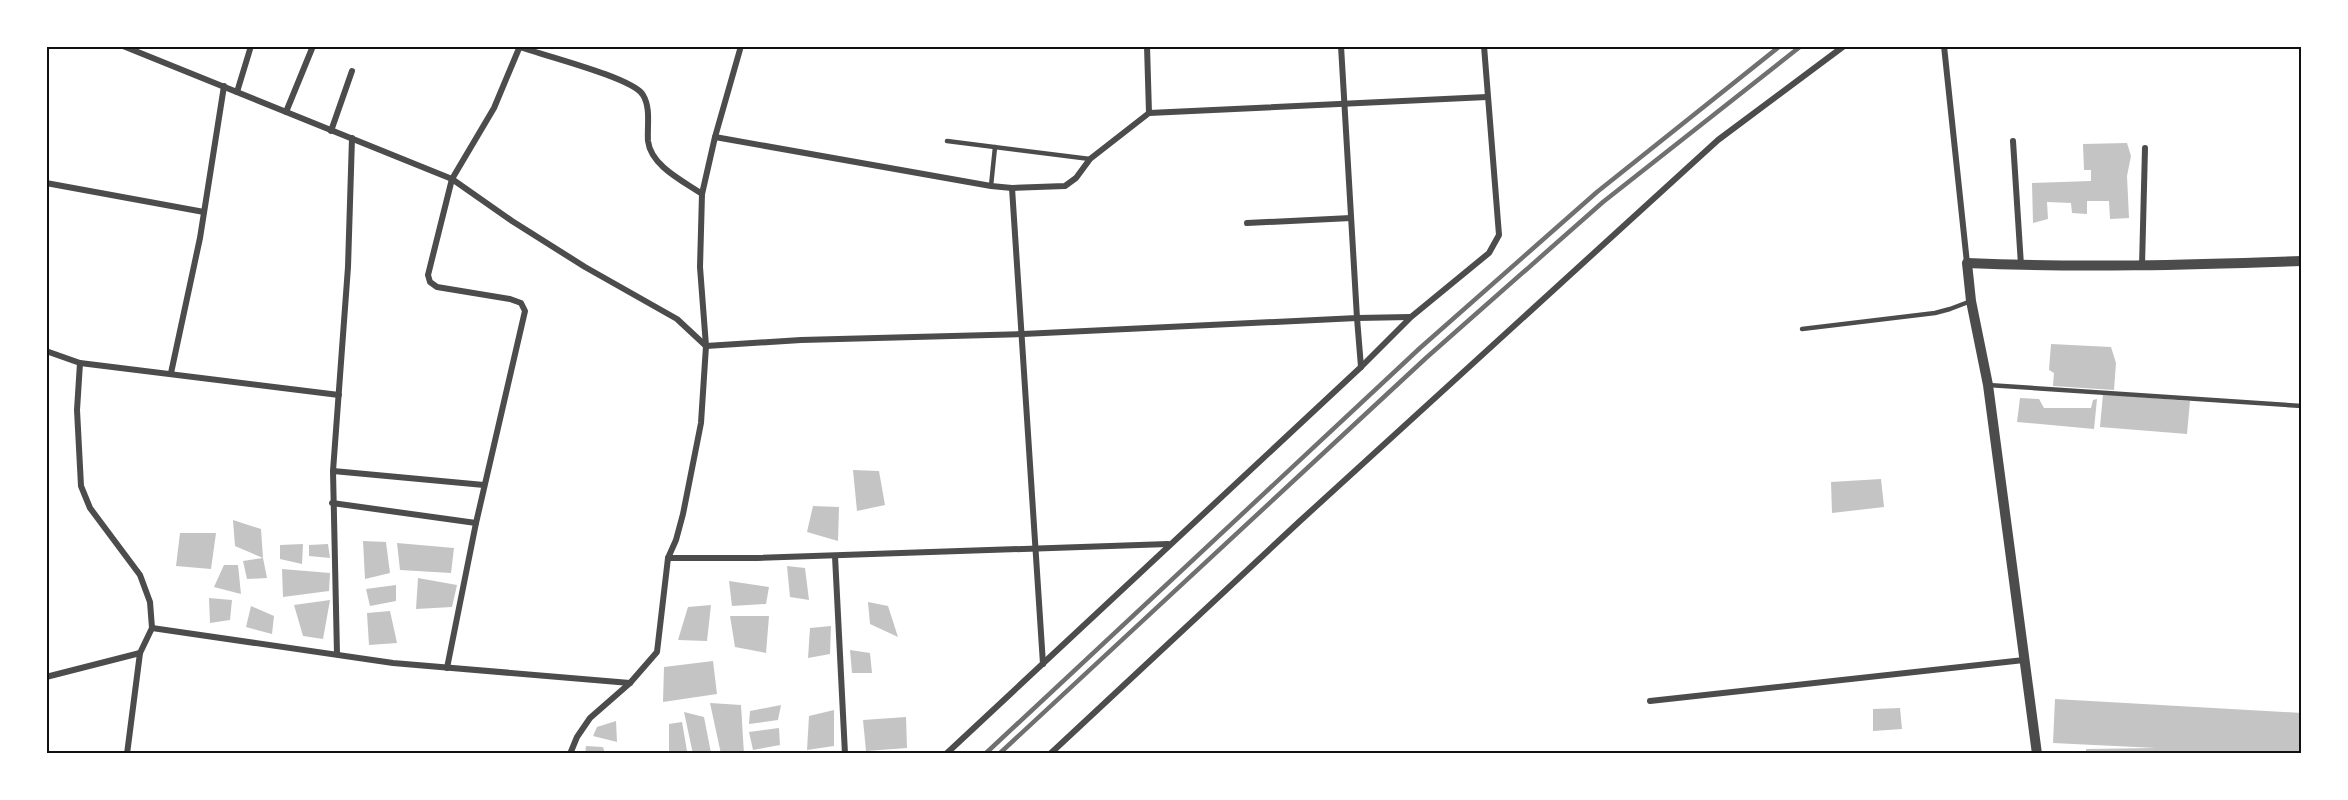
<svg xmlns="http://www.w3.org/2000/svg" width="2348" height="800" font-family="'Source Sans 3',sans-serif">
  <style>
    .building { fill: #c4c4c4 }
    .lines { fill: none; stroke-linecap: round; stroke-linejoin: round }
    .service { stroke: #4c4c4c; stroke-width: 4.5 }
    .minor { stroke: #4c4c4c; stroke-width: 6 }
    .tertiary { stroke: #4c4c4c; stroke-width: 10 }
    .rail { stroke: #707070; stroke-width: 4.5 }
    .neatline { fill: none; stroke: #111; stroke-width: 2 }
  </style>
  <rect width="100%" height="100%" fill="#fff"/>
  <g class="building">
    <polygon points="2127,143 2131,156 2127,176 2129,218 2110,219 2109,201 2087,201 2087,214 2072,213 2071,203 2047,202 2048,219 2033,223 2032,183 2091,181 2091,170 2084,170 2083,144"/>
    <polygon points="2051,344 2111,347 2116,363 2114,390 2053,386 2054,373 2049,370"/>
    <polygon points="2103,394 2190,401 2187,434 2100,427"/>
    <polygon points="2020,398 2039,399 2044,408 2091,408 2093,400 2097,399 2094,429 2017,422"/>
    <polygon points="853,470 879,471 885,505 857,511"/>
    <polygon points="1881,479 1884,507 1832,513 1831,482"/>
    <polygon points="813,506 839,507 838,541 807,532"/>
    <polygon points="233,520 261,529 263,558 235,546"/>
    <polygon points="180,533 216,533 211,569 176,566"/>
    <polygon points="363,541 386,542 390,573 365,579"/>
    <polygon points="397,543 454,548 451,573 400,570"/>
    <polygon points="303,544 302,564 280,559 280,545"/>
    <polygon points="328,544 330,558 309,556 309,545"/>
    <polygon points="263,558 267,578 247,579 243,561"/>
    <polygon points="224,565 238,565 241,594 214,587"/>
    <polygon points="787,566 805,568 809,600 790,597"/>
    <polygon points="282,569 330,573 329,591 283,597"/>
    <polygon points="418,578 457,585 452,607 416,609"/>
    <polygon points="729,581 769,587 766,604 732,606"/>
    <polygon points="396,585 396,601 370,606 366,589"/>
    <polygon points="209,598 232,600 230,620 210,623"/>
    <polygon points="330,600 323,639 303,636 294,605"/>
    <polygon points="868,602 888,606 898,637 870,624"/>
    <polygon points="711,605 707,641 678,640 688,607"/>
    <polygon points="251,606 274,616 272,634 246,627"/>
    <polygon points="390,611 397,643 369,645 367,613"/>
    <polygon points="730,616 769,616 766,653 735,647"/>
    <polygon points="831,626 830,654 808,658 810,628"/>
    <polygon points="850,650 870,653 872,673 852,673"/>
    <polygon points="713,661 717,694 663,702 664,667"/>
    <polygon points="2055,699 2302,713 2302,754 2086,754 2086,749 2156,748 2053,743"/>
    <polygon points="710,703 741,705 744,754 721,754"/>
    <polygon points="781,705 778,720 749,724 750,711"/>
    <polygon points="1900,708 1902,729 1873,731 1873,709"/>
    <polygon points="834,710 834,746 807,750 809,716"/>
    <polygon points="684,712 704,717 711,753 693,754"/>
    <polygon points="906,717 907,748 866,751 863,720"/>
    <polygon points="616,721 617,742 593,736 597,727"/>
    <polygon points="682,722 687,751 669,754 669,724"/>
    <polygon points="779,728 780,745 753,750 749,732"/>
    <polygon points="586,746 603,747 605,754 585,754"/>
  </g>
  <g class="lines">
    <g class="service">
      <polyline points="947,141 1090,159"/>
      <polyline points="991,186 995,147"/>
      <polyline points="1802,329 1935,313 1950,309 1971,301"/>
      <polyline points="1988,385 2302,406"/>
    </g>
    <g class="minor">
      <polyline points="123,46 452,179 512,221 585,267 677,319 706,346 801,340 1023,334 1357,318 1341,46"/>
      <polyline points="1147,46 1149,113"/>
      <polyline points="1944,46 1967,263"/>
      <path d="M520,47C542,55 634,78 643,95C651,108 647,126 648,141C651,166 683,181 702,194"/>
      <polyline points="237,92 251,46"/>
      <polyline points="286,112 313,46"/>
      <polyline points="331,131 352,71"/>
      <polyline points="715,137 991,186 1012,188 1065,186 1076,178 1090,159 1149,113 1487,97"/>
      <polyline points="2013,141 2021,265"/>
      <polyline points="46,183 204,212"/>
      <polyline points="1012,188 1043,664"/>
      <polyline points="1247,223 1351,218"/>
      <polyline points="2142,266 2145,148"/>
      <polyline points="46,351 80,363 77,410 81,486 90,508 140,575 150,602 152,628 140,653 127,754"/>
      <polyline points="80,363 339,395"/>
      <polyline points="1361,367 1357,318 1410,317"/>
      <polyline points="171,373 200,238 224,86"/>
      <polyline points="333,471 484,485"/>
      <polyline points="332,503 476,523"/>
      <polyline points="835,556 845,754"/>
      <polyline points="668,558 757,558 1168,544"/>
      <polyline points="152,628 393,663 630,683"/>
      <polyline points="337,654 333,471 348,267 352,138"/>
      <polyline points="447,668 476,523 525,311 521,303 510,299 437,287 430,282 428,275 452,179 494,108 520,46"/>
      <polyline points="46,677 140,653"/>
      <polyline points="1650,701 2024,660"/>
      <polyline points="570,754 577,737 590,718 630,683 657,652 668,558 676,540 683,514 701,423 706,346 700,267 702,194 715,137 741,46"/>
      <polyline points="946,754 1361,367 1411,317 1489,253 1499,235 1484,46"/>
      <polyline points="1050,754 1300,521 1718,140 1844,46"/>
    </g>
    <path class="tertiary" d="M2037,754L1988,385L1971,301L1967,263C2078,268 2190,265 2302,261"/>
    <g class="rail">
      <polyline points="985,754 1420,348 1597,192 1780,46"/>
      <polyline points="999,754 1426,358 1603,202 1801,46"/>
    </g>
  </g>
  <rect width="2348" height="800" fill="none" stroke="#ffffff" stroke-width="96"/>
  <rect x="48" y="48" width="2252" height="704" class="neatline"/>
</svg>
